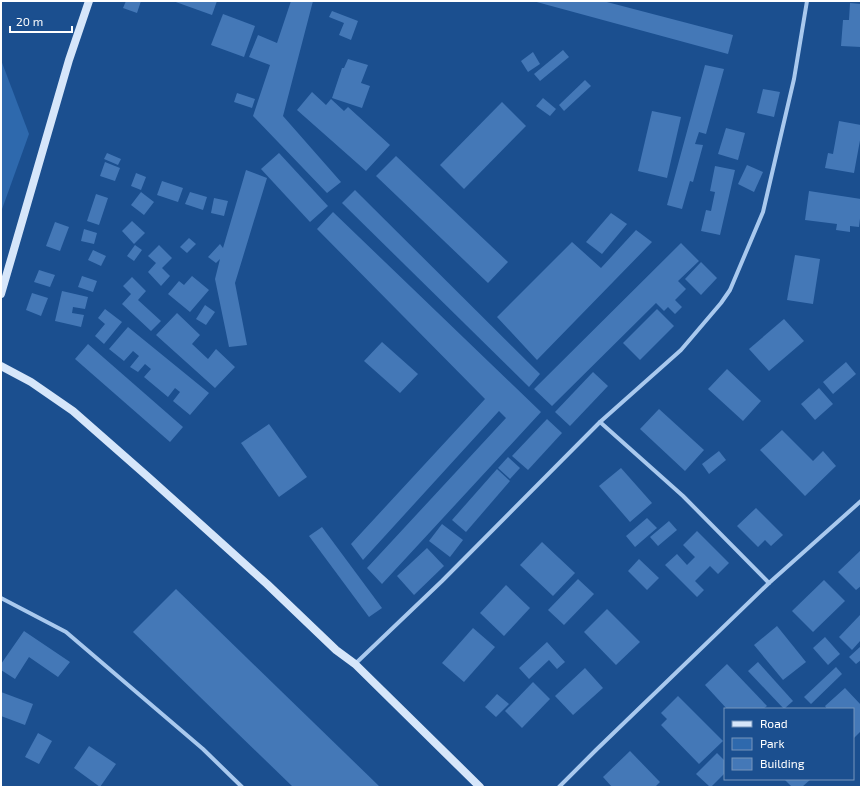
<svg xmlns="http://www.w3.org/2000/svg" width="862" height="788" font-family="'Exo 2',sans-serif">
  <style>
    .green { fill: #2e69ad }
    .building { fill: #4478b7 }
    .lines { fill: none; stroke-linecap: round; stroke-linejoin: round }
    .street { stroke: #a9c9ee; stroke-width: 4 }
    .secondary { stroke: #d6e6fa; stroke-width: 8 }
  </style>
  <rect width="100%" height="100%" fill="#1b4f8f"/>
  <polygon class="green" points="1,60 29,134 1,212"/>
  <g class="building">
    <polygon points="126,1 141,1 137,13 123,8"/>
    <polygon points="173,1 217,1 212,15"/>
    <polygon points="291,1 313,1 283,116 341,182 327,193 253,116 270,65 249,57 258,35 277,43"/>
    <polygon points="533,1 603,1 733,35 728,54"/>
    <polygon points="850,3 861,4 861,47 841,46 843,20 849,20"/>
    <polygon points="332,11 358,21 351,40 339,35 344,23 329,17"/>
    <polygon points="223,14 255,26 244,57 211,45"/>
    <polygon points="563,50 569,57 540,81 534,74"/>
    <polygon points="533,52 540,64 528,72 521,61"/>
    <polygon points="348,59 368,65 361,83 370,86 362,108 332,98 342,68 344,68"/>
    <polygon points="705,65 724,69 706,134 699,132 695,144 703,145 693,182 690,181 682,209 667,205"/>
    <polygon points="585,80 591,86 564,111 559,105"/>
    <polygon points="763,89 780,92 774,117 757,113"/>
    <polygon points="312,92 326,105 331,99 344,111 348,107 390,145 366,171 297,110"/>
    <polygon points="237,93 255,99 252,108 234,102"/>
    <polygon points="543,98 556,109 550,116 536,106"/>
    <polygon points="502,102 526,126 464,189 440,165"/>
    <polygon points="652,111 681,117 667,178 638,171"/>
    <polygon points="839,121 861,125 861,135 854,173 825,168 828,153 833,154"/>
    <polygon points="726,128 745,133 738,160 718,154"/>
    <polygon points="107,153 121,159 118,165 104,159"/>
    <polygon points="279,153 328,206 310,222 261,169"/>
    <polygon points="396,156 508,262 488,283 376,176"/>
    <polygon points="105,162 120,168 115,181 100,176"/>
    <polygon points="747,165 763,172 754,192 738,184"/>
    <polygon points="715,166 735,170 720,235 701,231 706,210 711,211 715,192 710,191"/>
    <polygon points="246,170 267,178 235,283 247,345 229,347 215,279 220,259 216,263 208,257 220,244 223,248"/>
    <polygon points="136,173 146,177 141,190 131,186"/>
    <polygon points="162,181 183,188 178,202 157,195"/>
    <polygon points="355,190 540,374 529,387 342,203"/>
    <polygon points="809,191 861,199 861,210 859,227 850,226 850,232 836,230 837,224 805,220"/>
    <polygon points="141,192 154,202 144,215 131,205"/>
    <polygon points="190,192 207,197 203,210 185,204"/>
    <polygon points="96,194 108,198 99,225 87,221"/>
    <polygon points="214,198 228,201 224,216 211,213"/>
    <polygon points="333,212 541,412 382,584 367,568 506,418 499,411 363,560 351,544 485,399 317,229"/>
    <polygon points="611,213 627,224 602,254 586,242"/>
    <polygon points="132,221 145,233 134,244 122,231"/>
    <polygon points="55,222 69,227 60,251 46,246"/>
    <polygon points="84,229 97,233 94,244 81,241"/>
    <polygon points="636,230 652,242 537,360 497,317 572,242 601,268"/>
    <polygon points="189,238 196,244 187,253 180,247"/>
    <polygon points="681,243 699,261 678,281 686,289 675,300 682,307 675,314 668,307 664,311 656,303 552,406 534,389"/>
    <polygon points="135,245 142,250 134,261 127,256"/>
    <polygon points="159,245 172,258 162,268 170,276 161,286 148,272 156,263 148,256"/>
    <polygon points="93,250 106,256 101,266 88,260"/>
    <polygon points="795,255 820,259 813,304 787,300"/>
    <polygon points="701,262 717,278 701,295 685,279"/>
    <polygon points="39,270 55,275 50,287 34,282"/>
    <polygon points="82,276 97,281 93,292 78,287"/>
    <polygon points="192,276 209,290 190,312 168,294 179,281 184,285"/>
    <polygon points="132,277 146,291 138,300 161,321 151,331 122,304 131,294 123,286"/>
    <polygon points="62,291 88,297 85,309 73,307 72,313 84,315 81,327 55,321"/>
    <polygon points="32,293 48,298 41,316 26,310"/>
    <polygon points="205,305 215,312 206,325 196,319"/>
    <polygon points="105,309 122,322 104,344 95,336 105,324 98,318"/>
    <polygon points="657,309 674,326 640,360 623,343"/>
    <polygon points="177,313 200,335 192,344 208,359 216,349 235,367 215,388 156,335"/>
    <polygon points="784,319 804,341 769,371 749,349"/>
    <polygon points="128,327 209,393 190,415 173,401 180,392 175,388 168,397 144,377 151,369 145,364 138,372 130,367 139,356 133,351 124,361 109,349"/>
    <polygon points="382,342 418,374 400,393 364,361"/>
    <polygon points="88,344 183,427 170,442 75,359"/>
    <polygon points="846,362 856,374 833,394 823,382"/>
    <polygon points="727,369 761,401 743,421 708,389"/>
    <polygon points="593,372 608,386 570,426 555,412"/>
    <polygon points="819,388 833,404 815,420 801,404"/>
    <polygon points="659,409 704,450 685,471 640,429"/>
    <polygon points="547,419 562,433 528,470 512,456"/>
    <polygon points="269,424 307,477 279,497 241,443"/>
    <polygon points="782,430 813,461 823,451 836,466 805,496 760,450"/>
    <polygon points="719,451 726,460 709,474 702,464"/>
    <polygon points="508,457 520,468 510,479 498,468"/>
    <polygon points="621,468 652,503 630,522 599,486"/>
    <polygon points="497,469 510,481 466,532 452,520"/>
    <polygon points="756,508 783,535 771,546 765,540 758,547 737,526"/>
    <polygon points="647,518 657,528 635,547 626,536"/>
    <polygon points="669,521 677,530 658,546 650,537"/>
    <polygon points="442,524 463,540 450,557 429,541"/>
    <polygon points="322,527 382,608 369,617 309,536"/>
    <polygon points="697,531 729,563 718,574 710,566 695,581 704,590 697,597 665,565 677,554 687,565 695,557 683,545"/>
    <polygon points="542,542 575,573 553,596 520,565"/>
    <polygon points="427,548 444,566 414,595 397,576"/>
    <polygon points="861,550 861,586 856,590 838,572"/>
    <polygon points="639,559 659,578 647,590 628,571"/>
    <polygon points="578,579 594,594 564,625 548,610"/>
    <polygon points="824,580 845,601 813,632 792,611"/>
    <polygon points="506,585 530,608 504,636 480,613"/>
    <polygon points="176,589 380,787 293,787 133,632"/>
    <polygon points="607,609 640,642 616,665 584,632"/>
    <polygon points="861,614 861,640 852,650 839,637"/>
    <polygon points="777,626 806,662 783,680 754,645"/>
    <polygon points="473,628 495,647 464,682 442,663"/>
    <polygon points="24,631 70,662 58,677 29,657 15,679 1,670 1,664"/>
    <polygon points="825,637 840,654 828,665 813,648"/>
    <polygon points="547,642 565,662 557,669 549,660 529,679 519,668"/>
    <polygon points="861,646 861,660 856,664 849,657"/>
    <polygon points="758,662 793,701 784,709 748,671"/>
    <polygon points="727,664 767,706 763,709 727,709 705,685"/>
    <polygon points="836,667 842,674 811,704 804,697"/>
    <polygon points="585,668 603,688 573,715 555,696"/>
    <polygon points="533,682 550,699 522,728 505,711"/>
    <polygon points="845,688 861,705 861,731 853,739 853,709 827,709 825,706"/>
    <polygon points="1,692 33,704 25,725 1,716"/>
    <polygon points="497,694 509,704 496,717 485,707"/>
    <polygon points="678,696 723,741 699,764 661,725 667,719 661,713"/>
    <polygon points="38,733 52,741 39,764 25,757"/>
    <polygon points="89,746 116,764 100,787 74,768"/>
    <polygon points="630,751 660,782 655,787 612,787 603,777"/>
    <polygon points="717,753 725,761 725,773 711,787 710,787 696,774"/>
    <polygon points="784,779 811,779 802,787 792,787"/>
  </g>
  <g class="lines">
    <g class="street">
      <polyline points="600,422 683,496 769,583"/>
      <polyline points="1,598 66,632 203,749 242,787"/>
      <polyline points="355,664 442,581 600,422 681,350 721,303 730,290 763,212 794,79 807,1"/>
      <polyline points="559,787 596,750 769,583 861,501"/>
    </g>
    <g class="secondary">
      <polyline points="1,294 69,60 89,1"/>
      <polyline points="1,366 31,382 73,411 147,476 267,584 336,650 355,664 480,787"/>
    </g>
  </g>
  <rect width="862" height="788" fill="none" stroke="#ffffff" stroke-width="4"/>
  <rect x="724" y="708" width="130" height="72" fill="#1b4f8f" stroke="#7695bc"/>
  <rect x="732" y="721" width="20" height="6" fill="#d6e6fa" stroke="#7695bc"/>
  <text x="760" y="728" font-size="12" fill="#ffffff">Road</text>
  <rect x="732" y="738" width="20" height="12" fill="#2e69ad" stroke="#7695bc"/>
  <text x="760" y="748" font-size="12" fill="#ffffff">Park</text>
  <rect x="732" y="758" width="20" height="12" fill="#4478b7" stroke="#7695bc"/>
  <text x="760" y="768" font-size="12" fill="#ffffff">Building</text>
  <path d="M10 26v6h62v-6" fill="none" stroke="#ffffff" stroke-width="2"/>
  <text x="16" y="26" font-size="12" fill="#ffffff" stroke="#1b4f8f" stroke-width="3" paint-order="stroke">20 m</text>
</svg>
